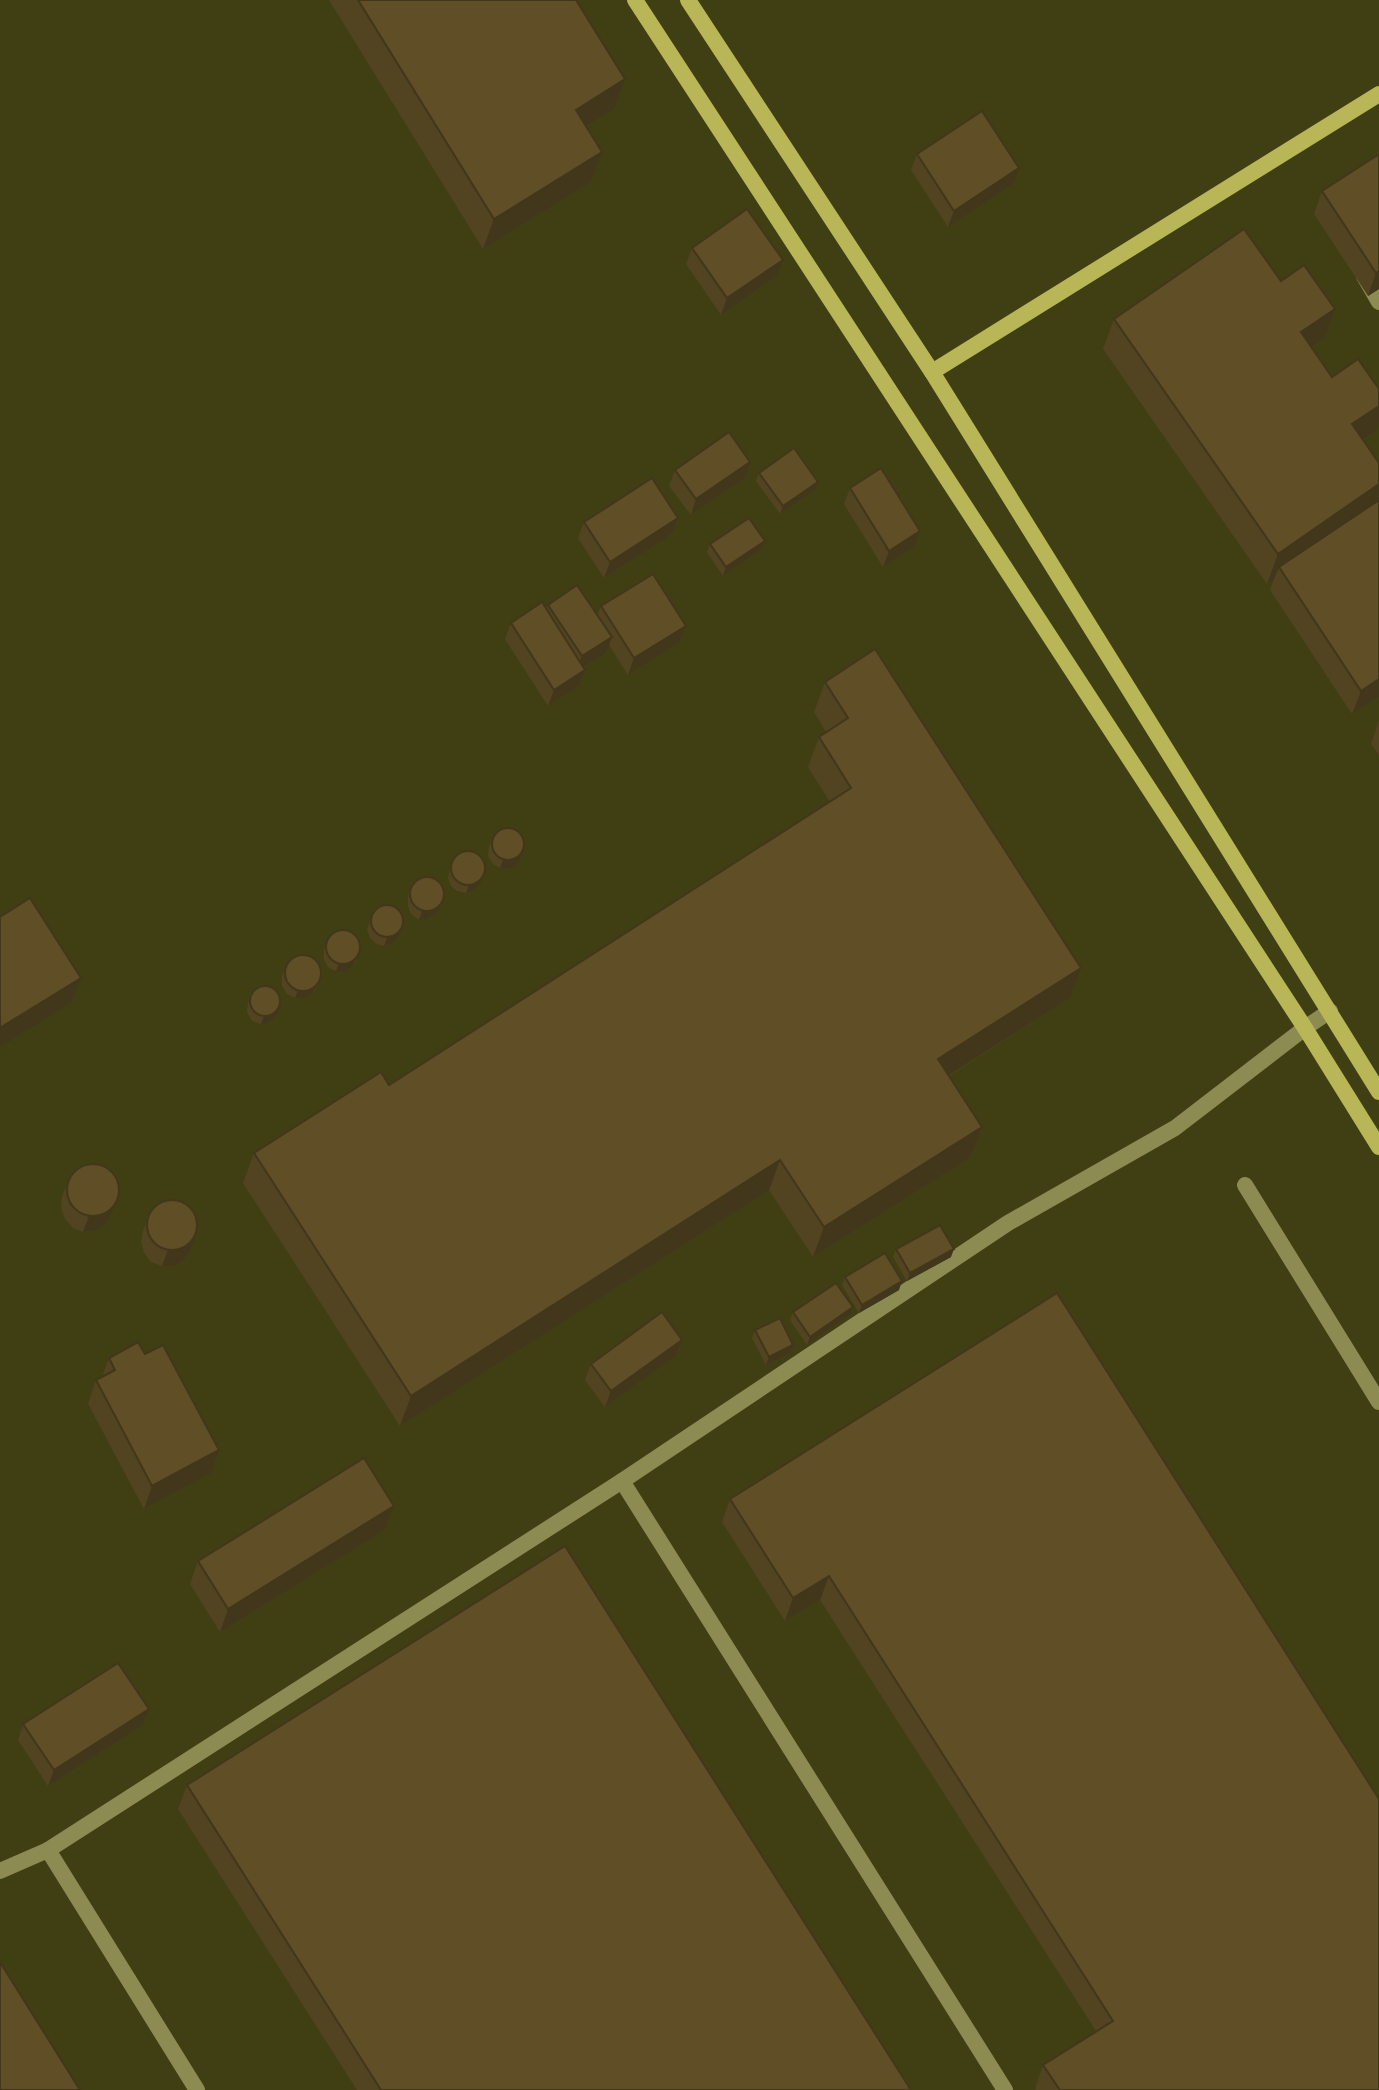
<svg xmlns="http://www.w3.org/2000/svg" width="1379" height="2090" font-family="'Asap Condensed',sans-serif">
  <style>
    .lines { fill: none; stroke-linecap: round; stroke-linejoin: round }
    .lane { stroke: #8c8b51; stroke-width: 16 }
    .street { stroke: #8c8b51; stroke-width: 16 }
    .secondary { stroke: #b8b656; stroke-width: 16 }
    .wall { fill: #524321 }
    .shaded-wall { fill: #42371b }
    .building { fill: #5f4e26; stroke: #42371b; stroke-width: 2 }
  </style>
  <rect width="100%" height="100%" fill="#403f14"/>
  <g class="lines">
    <g class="lane">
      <polyline points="622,1481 1005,2090"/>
      <polyline points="48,1850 197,2090"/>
      <polyline points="0,1871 48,1850 622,1481 1008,1223 1175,1128 1305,1028 1330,1011"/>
    </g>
    <g class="street">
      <polyline points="1364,276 1379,302"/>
      <polyline points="1245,1185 1379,1402"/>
    </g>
    <g class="secondary">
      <polyline points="635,0 1305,1028 1379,1147"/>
      <polyline points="688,0 932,372 1379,1092"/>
      <polyline points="932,372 1379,94"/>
    </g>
  </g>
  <g class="wall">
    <polygon points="329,0 576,0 614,109 586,126 602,152 591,182 483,249"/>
    <polygon points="917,154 1013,184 948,227 911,170"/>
    <polygon points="1379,154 1379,289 1368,296 1314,214 1322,191"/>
    <polygon points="692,248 777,276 721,315 686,264"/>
    <polygon points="1281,281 1324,339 1312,347 1332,377 1379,389 1379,423 1376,431 1363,440 1379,463 1379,697 1352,714 1270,590 1274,579 1267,584 1103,349 1114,319"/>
    <polygon points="675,470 745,478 691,515 669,486"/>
    <polygon points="759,473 815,490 780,514 756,481"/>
    <polygon points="850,488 914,547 883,567 844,504"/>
    <polygon points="678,518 672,534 604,578 578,538 584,522"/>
    <polygon points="710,544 762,549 723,576 707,552"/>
    <polygon points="548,605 597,615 601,606 680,642 628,675 609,645 606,653 583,668 585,670 579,686 548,706 505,639 511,623 546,609"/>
    <polygon points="825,682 1070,998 949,1076 982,1127 971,1157 813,1257 769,1190 400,1426 243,1183 254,1153 389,1085 830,802 808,767 819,737 826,732 814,712"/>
    <polygon points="1379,720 1379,755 1371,744"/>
    <polygon points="492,839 524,849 521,858 516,865 509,869 500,868 493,864 488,856 489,847"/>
    <polygon points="452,860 480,884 474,890 466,893 457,891 451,886 448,878"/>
    <polygon points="410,889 444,899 436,915 428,919 419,920 411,914 408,906 408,897"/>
    <polygon points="373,913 401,930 398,938 392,944 384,946 376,944 370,938 367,929"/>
    <polygon points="327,942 357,960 352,967 345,972 336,971 328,967 324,959 324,950"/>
    <polygon points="285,968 317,986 312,994 305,998 295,998 287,994 282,986 282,976"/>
    <polygon points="251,994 277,1015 270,1022 261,1024 252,1021 247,1012 248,1003"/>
    <polygon points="68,1181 111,1215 105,1224 95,1231 83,1232 73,1228 65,1219 61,1208 62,1197"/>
    <polygon points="149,1215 190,1252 183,1261 173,1266 162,1266 151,1262 144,1253 141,1242 143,1231"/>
    <polygon points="896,1249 951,1257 907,1281 893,1257"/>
    <polygon points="845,1277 899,1290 859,1313 842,1285"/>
    <polygon points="1057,1293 1379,2090 1036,2090 1035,2088 1043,2065 1096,2031 820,1600 785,1621 722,1522 730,1499"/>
    <polygon points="853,1307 850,1315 807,1345 790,1320 793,1312"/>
    <polygon points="755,1330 793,1345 790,1353 766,1365 752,1338"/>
    <polygon points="682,1340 676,1356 605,1407 585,1380 591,1364"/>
    <polygon points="109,1358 211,1473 144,1509 88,1404 96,1380 102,1377"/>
    <polygon points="394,1506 385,1530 220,1632 190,1584 198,1561"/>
    <polygon points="23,1724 143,1725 48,1786 18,1740"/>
    <polygon points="187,1785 911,2090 357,2090 178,1809"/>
  </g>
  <g class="shaded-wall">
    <polygon points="625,79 614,109 565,139 576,110"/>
    <polygon points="602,152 591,182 483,249 494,219"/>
    <polygon points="1019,168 1013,184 948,227 954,211"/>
    <polygon points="783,260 777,276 721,315 727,298"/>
    <polygon points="1379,271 1379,289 1368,296 1376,273"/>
    <polygon points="1335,309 1324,339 1290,362 1301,332"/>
    <polygon points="1379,406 1379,423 1376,431 1341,454 1352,424"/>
    <polygon points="750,462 745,478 691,515 696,499"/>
    <polygon points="818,482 815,490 780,514 783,506"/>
    <polygon points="1379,484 1379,505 1279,567 1274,579 1267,584 1278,554"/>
    <polygon points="678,518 672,534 604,578 610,562"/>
    <polygon points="920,531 914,547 883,567 889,551"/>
    <polygon points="765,541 762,549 723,576 726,567"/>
    <polygon points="686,626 680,642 628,675 634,658"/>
    <polygon points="612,637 606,653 576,672 582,656"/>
    <polygon points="585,670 579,686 548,706 554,690"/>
    <polygon points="1379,679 1379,697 1352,714 1361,691"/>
    <polygon points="524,849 521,858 516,865 509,869 500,868 503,860"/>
    <polygon points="483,876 480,884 474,890 466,893 469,885"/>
    <polygon points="444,899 436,915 428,919 419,920 422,911"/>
    <polygon points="401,930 398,938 392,944 384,946 387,938"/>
    <polygon points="360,951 352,967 345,972 336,971 339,963"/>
    <polygon points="1081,968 1070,998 927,1089 938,1059"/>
    <polygon points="81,978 72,1002 0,1047 0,1028"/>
    <polygon points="320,978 312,994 305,998 295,998 298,990"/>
    <polygon points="280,1007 277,1015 270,1022 261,1024 264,1016"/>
    <polygon points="982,1127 971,1157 813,1257 824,1227"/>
    <polygon points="780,1160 769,1190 400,1426 411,1396"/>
    <polygon points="117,1199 111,1215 105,1224 95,1231 83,1232 89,1216"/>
    <polygon points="196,1236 190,1252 183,1261 173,1266 162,1266 168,1250"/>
    <polygon points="954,1249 951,1257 907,1281 910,1273"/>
    <polygon points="902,1281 899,1290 859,1313 862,1305"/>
    <polygon points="853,1307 850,1315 807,1345 810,1337"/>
    <polygon points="682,1340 676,1356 605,1407 611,1391"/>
    <polygon points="793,1345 790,1353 766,1365 769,1357"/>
    <polygon points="219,1450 211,1473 144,1509 152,1486"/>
    <polygon points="394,1506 385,1530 220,1632 228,1609"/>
    <polygon points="829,1576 820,1600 785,1621 793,1598"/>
    <polygon points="149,1709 143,1725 48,1786 54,1770"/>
  </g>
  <g class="building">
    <polygon points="358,0 576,0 625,79 576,110 602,152 494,219"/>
    <polygon points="982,111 1019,168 954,211 917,154"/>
    <polygon points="1379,154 1379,271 1376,273 1322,191"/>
    <polygon points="747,209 783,260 727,298 692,248"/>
    <polygon points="1244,229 1281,281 1304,265 1335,309 1301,332 1332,377 1358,359 1379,389 1379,406 1352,424 1379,463 1379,484 1278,554 1114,319"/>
    <polygon points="729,432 750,462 696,499 675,470"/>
    <polygon points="794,448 818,482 783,506 759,473"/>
    <polygon points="881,468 920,531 889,551 850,488"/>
    <polygon points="652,478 678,518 610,562 584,522"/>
    <polygon points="1379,500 1379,679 1361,691 1279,567"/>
    <polygon points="749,518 765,541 726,567 710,544"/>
    <polygon points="653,574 686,626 634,658 601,606"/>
    <polygon points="577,585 612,637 582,656 548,605"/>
    <polygon points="542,602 585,670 554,690 511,623"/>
    <polygon points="875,649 1081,968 938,1059 982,1127 824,1227 780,1160 411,1396 254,1153 381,1072 389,1085 851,788 819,737 848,718 825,682"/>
    <circle cx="508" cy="844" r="16"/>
    <circle cx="468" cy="868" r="17"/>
    <circle cx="427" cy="894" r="17"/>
    <polygon points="30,898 81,978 0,1028 0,917"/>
    <circle cx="387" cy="921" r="16"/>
    <circle cx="343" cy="947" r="17"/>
    <circle cx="303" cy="973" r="18"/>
    <circle cx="265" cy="1001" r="15"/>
    <circle cx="93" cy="1190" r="26"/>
    <circle cx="172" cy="1225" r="25"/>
    <polygon points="940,1225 954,1249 910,1273 896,1249"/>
    <polygon points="885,1253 902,1281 862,1305 845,1277"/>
    <polygon points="836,1283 853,1307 810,1337 793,1312"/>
    <polygon points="1057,1293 1379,1799 1379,2090 1060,2090 1043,2065 1113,2021 829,1576 793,1598 730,1499"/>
    <polygon points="662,1312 682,1340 611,1391 591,1364"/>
    <polygon points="780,1318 793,1345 769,1357 755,1330"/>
    <polygon points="138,1342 145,1354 163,1345 219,1450 152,1486 96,1380 115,1370 109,1358"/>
    <polygon points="364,1458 394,1506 228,1609 198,1561"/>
    <polygon points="565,1546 911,2090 381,2090 187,1785"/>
    <polygon points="118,1663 149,1709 54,1770 23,1724"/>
    <polygon points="0,1962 80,2090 0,2090"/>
  </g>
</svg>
